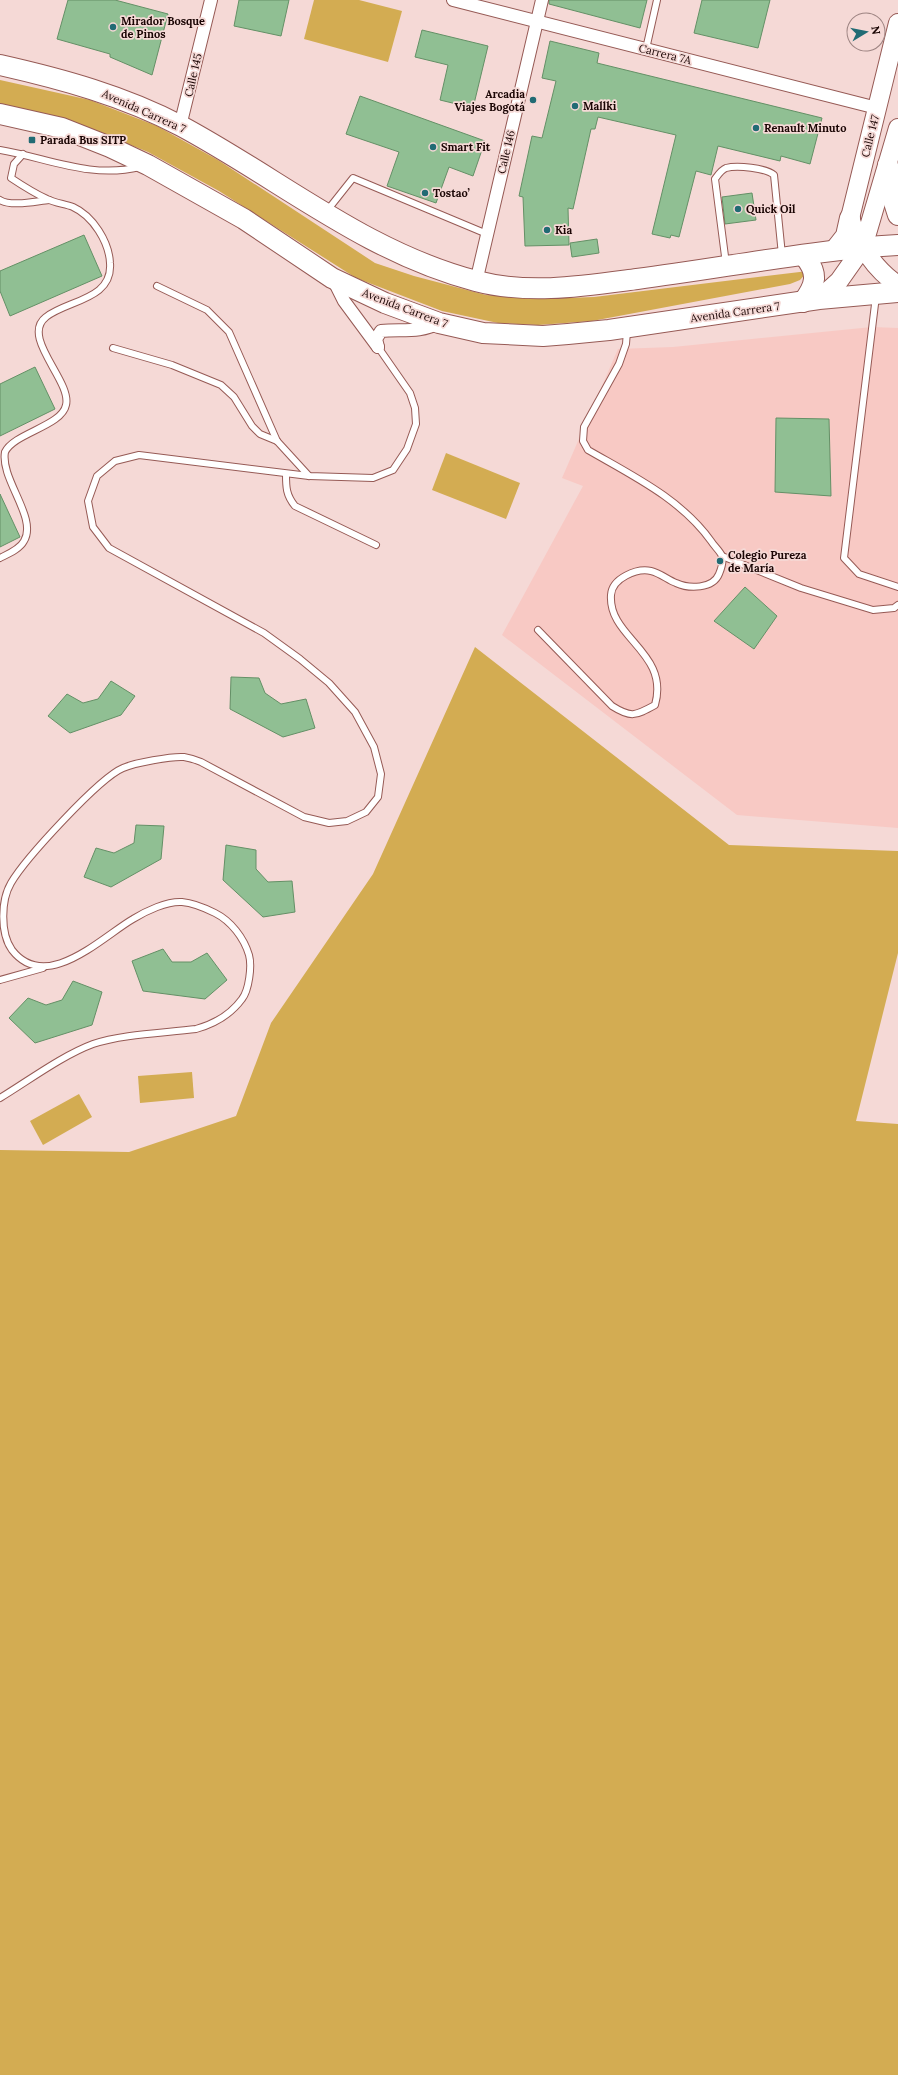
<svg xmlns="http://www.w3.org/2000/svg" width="898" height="2075" font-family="Lora,serif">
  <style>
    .built { fill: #f8c9c4 }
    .green { fill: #d3ac52 }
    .building { fill: #90bf93; stroke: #649066 }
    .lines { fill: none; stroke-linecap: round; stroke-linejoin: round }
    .lane-casing { stroke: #965a55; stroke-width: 8 }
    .street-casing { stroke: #965a55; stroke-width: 14 }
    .secondary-casing { stroke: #965a55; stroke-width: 20 }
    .primary-casing { stroke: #965a55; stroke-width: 22 }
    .lane { stroke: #fff; stroke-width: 6 }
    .street { stroke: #fff; stroke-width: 12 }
    .secondary { stroke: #fff; stroke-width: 18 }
    .primary { stroke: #fff; stroke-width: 20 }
    .poi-dot { fill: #216b74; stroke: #f5d9d6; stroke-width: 1.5 }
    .labels { text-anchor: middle; stroke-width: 3.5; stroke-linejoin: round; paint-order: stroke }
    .poi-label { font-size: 11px; font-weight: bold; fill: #1a0504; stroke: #f5d9d6; text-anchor: start }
    .street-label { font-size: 11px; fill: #1a0504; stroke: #f5d9d6 }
  </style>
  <rect width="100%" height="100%" fill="#f5d9d6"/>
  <polygon class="built" points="872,327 898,328 898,828 737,815 502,635 583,486 562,478 618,349 673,347"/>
  <g class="green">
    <polygon points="314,0 359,0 402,11 388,62 304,39"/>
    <polygon points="0,80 90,100 157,126 218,160 375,263 414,276 486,295 539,299 594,297 808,271 800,280 790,284 592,321 538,325 498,323 442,311 356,278 219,191 148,152 81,125 47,114 0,104"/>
    <polygon points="446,453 520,483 506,519 432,490"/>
    <polygon points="475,647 729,845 898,851 898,953 856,1121 898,1124 898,2075 0,2075 0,1150 129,1152 236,1116 271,1023 373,874"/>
    <polygon points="192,1072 194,1098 140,1103 138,1076"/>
    <polygon points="79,1094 92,1117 43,1145 30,1121"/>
  </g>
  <g class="building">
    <polygon points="68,0 115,0 168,14 152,75 110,57 110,54 57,39"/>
    <polygon points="239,0 289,0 281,36 234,26"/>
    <polygon points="549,0 647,0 640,28 549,4"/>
    <polygon points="702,0 770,0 758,48 694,33"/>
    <polygon points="422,30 488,46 473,108 440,100 448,65 415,57"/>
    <polygon points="550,41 599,53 597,63 822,118 810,164 781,156 780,161 718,146 711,175 696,171 679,237 671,235 670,238 652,234 676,135 598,117 595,129 591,129 573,209 568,208 569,245 525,246 523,197 519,196 532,136 542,138 556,81 542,78"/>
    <polygon points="360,96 485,141 473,176 449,167 436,203 387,186 399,152 346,134"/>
    <polygon points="752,193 756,220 725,224 722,197"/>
    <polygon points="84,235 102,276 10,316 0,291 0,271"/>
    <polygon points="597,239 599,253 572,257 570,243"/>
    <polygon points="35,367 55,409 0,436 0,384"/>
    <polygon points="776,418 829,419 831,496 775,492"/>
    <polygon points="0,494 20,537 0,547"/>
    <polygon points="745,587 777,616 754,649 714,621"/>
    <polygon points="231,677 259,678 265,693 281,704 306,699 315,728 283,737 230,709"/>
    <polygon points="111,681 135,696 121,715 70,733 48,716 67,694 83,703 98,699"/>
    <polygon points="136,825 164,826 161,859 111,887 84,877 96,848 114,853 134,843"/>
    <polygon points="226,845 256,850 256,869 268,882 292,881 295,912 263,917 223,880"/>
    <polygon points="163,949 172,962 191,962 207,953 227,980 205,999 143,991 132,961"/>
    <polygon points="73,981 102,992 92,1025 35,1043 9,1018 28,998 46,1005 62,1000"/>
  </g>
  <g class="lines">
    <g class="lane-casing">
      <g id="lane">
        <polyline points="646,49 657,0"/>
        <path d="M0,150C48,158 90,179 140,167"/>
        <path d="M0,200C11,207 37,201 49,200"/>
        <polyline points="326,212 353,178 487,234"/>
        <path d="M726,264L715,179C718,175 721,170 726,168C737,165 766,168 774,175L782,255"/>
        <polyline points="157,286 207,310 229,332 277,441 309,476"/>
        <polyline points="876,296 844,558 859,574 898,587"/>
        <polyline points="113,348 172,365 221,385 234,397 252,426 260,434 277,441"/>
        <path d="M286,474C286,487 286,495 295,506L376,545"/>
        <polyline points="722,556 801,588 873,610 894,608 898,605"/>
        <path d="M0,558C8,554 20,549 24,541C38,518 0,479 5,452C14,433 62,426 66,405C72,381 20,337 46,317C67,300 113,300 110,263C109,242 93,216 73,207C65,204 55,203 47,199C34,193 23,186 11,178L14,164L23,154"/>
        <path d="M538,630L612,706C631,718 635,716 655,705C670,652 608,638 611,595C612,578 637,568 651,571C660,573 668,580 676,583C689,589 713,589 719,574C721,569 724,562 722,556C720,551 714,546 711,541C681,499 633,476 588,450L583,441L584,427L619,364L626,344L627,331"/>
        <polyline points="0,980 43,968"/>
        <path d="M0,1098C28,1081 63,1055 93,1044C122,1034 165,1033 196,1029C214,1024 231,1014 242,999C249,990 252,966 249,955C244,938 231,921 215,913C205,908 194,903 182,902C167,901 146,911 133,919C102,937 46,994 12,950C0,933 1,900 11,883C25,859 99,778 123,768C134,763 172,756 184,757C190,758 196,760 201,762L304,817L329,823L347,821L366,812L378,797L381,774L374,747L355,712L329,683L300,659L264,633L109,548L93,527L88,501L97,476L115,461L139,455L309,476L373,478L393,470L407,449L416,424L415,408L410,393L378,347"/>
      </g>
    </g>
    <g class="street-casing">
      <g id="street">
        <polyline points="453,0 877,108"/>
        <polyline points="180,126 211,0"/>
        <polyline points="333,279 344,301 378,347"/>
        <polyline points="476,282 542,0"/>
        <path d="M378,347L376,339L381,331C402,329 420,333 439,323"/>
      </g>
    </g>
    <g class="secondary-casing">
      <g id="secondary">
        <path d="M898,23L850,218C858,244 875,270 898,285"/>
        <polyline points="819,299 839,281 863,247 898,128"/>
      </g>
    </g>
    <g class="primary-casing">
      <g id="primary">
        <path d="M0,65C62,79 124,96 181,126C280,179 365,252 476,281C529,295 584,286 637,279C724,268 811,250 898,245"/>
        <polyline points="0,114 62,128 110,147 148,165 244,219 332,278 385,303 439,323 483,333 543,336 568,334 609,330 819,299 898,292"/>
        <polyline points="888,165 891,193 898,215"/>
        <polyline points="835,250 846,236 850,218"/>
        <path d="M803,302C816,285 819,273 804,256"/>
      </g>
    </g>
    <use href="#lane" class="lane"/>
    <use href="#street" class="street"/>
    <use href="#secondary" class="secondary"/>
    <use href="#primary" class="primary"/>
  </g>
  <g class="poi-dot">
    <circle cx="113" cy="27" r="4"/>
    <circle cx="533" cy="100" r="4"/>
    <circle cx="575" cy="106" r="4"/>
    <circle cx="756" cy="128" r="4"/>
    <rect x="28" y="136" width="8" height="8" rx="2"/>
    <circle cx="433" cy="147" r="4"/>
    <circle cx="425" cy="193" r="4"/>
    <circle cx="738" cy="209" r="4"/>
    <circle cx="547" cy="230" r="4"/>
    <circle cx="720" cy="561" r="4"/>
  </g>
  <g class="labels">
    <g class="poi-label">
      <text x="121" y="25">Mirador Bosque<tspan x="121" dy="13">de Pinos</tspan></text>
      <text x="525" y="98" text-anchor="end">Arcadia<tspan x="525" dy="13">Viajes Bogotá</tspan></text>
      <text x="583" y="110">Mallki</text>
      <text x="764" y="132">Renault Minuto</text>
      <text x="40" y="144">Parada Bus SITP</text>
      <text x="441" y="151">Smart Fit</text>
      <text x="433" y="197">Tostao’</text>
      <text x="746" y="213">Quick Oil</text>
      <text x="555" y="234">Kia</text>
      <text x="728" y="559">Colegio Pureza<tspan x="728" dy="13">de María</tspan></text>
    </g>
    <g class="street-label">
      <text transform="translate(665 54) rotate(14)" y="4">Carrera 7A</text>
      <text transform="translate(193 75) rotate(-77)" y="4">Calle 145</text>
      <text transform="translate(144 111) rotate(24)" y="4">Avenida Carrera 7</text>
      <text transform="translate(870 136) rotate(-76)" y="4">Calle 147</text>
      <text transform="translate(506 152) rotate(-77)" y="4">Calle 146</text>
      <text transform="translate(405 308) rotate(21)" y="4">Avenida Carrera 7</text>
      <text transform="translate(735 312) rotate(-8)" y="4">Avenida Carrera 7</text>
    </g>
  </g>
  <g transform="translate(866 32) rotate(80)"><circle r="19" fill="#f5d9d6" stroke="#9d8482"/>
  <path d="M0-3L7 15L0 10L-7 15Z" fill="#216b74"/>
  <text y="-6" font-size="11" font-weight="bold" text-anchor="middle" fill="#1a0504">N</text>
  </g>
</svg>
